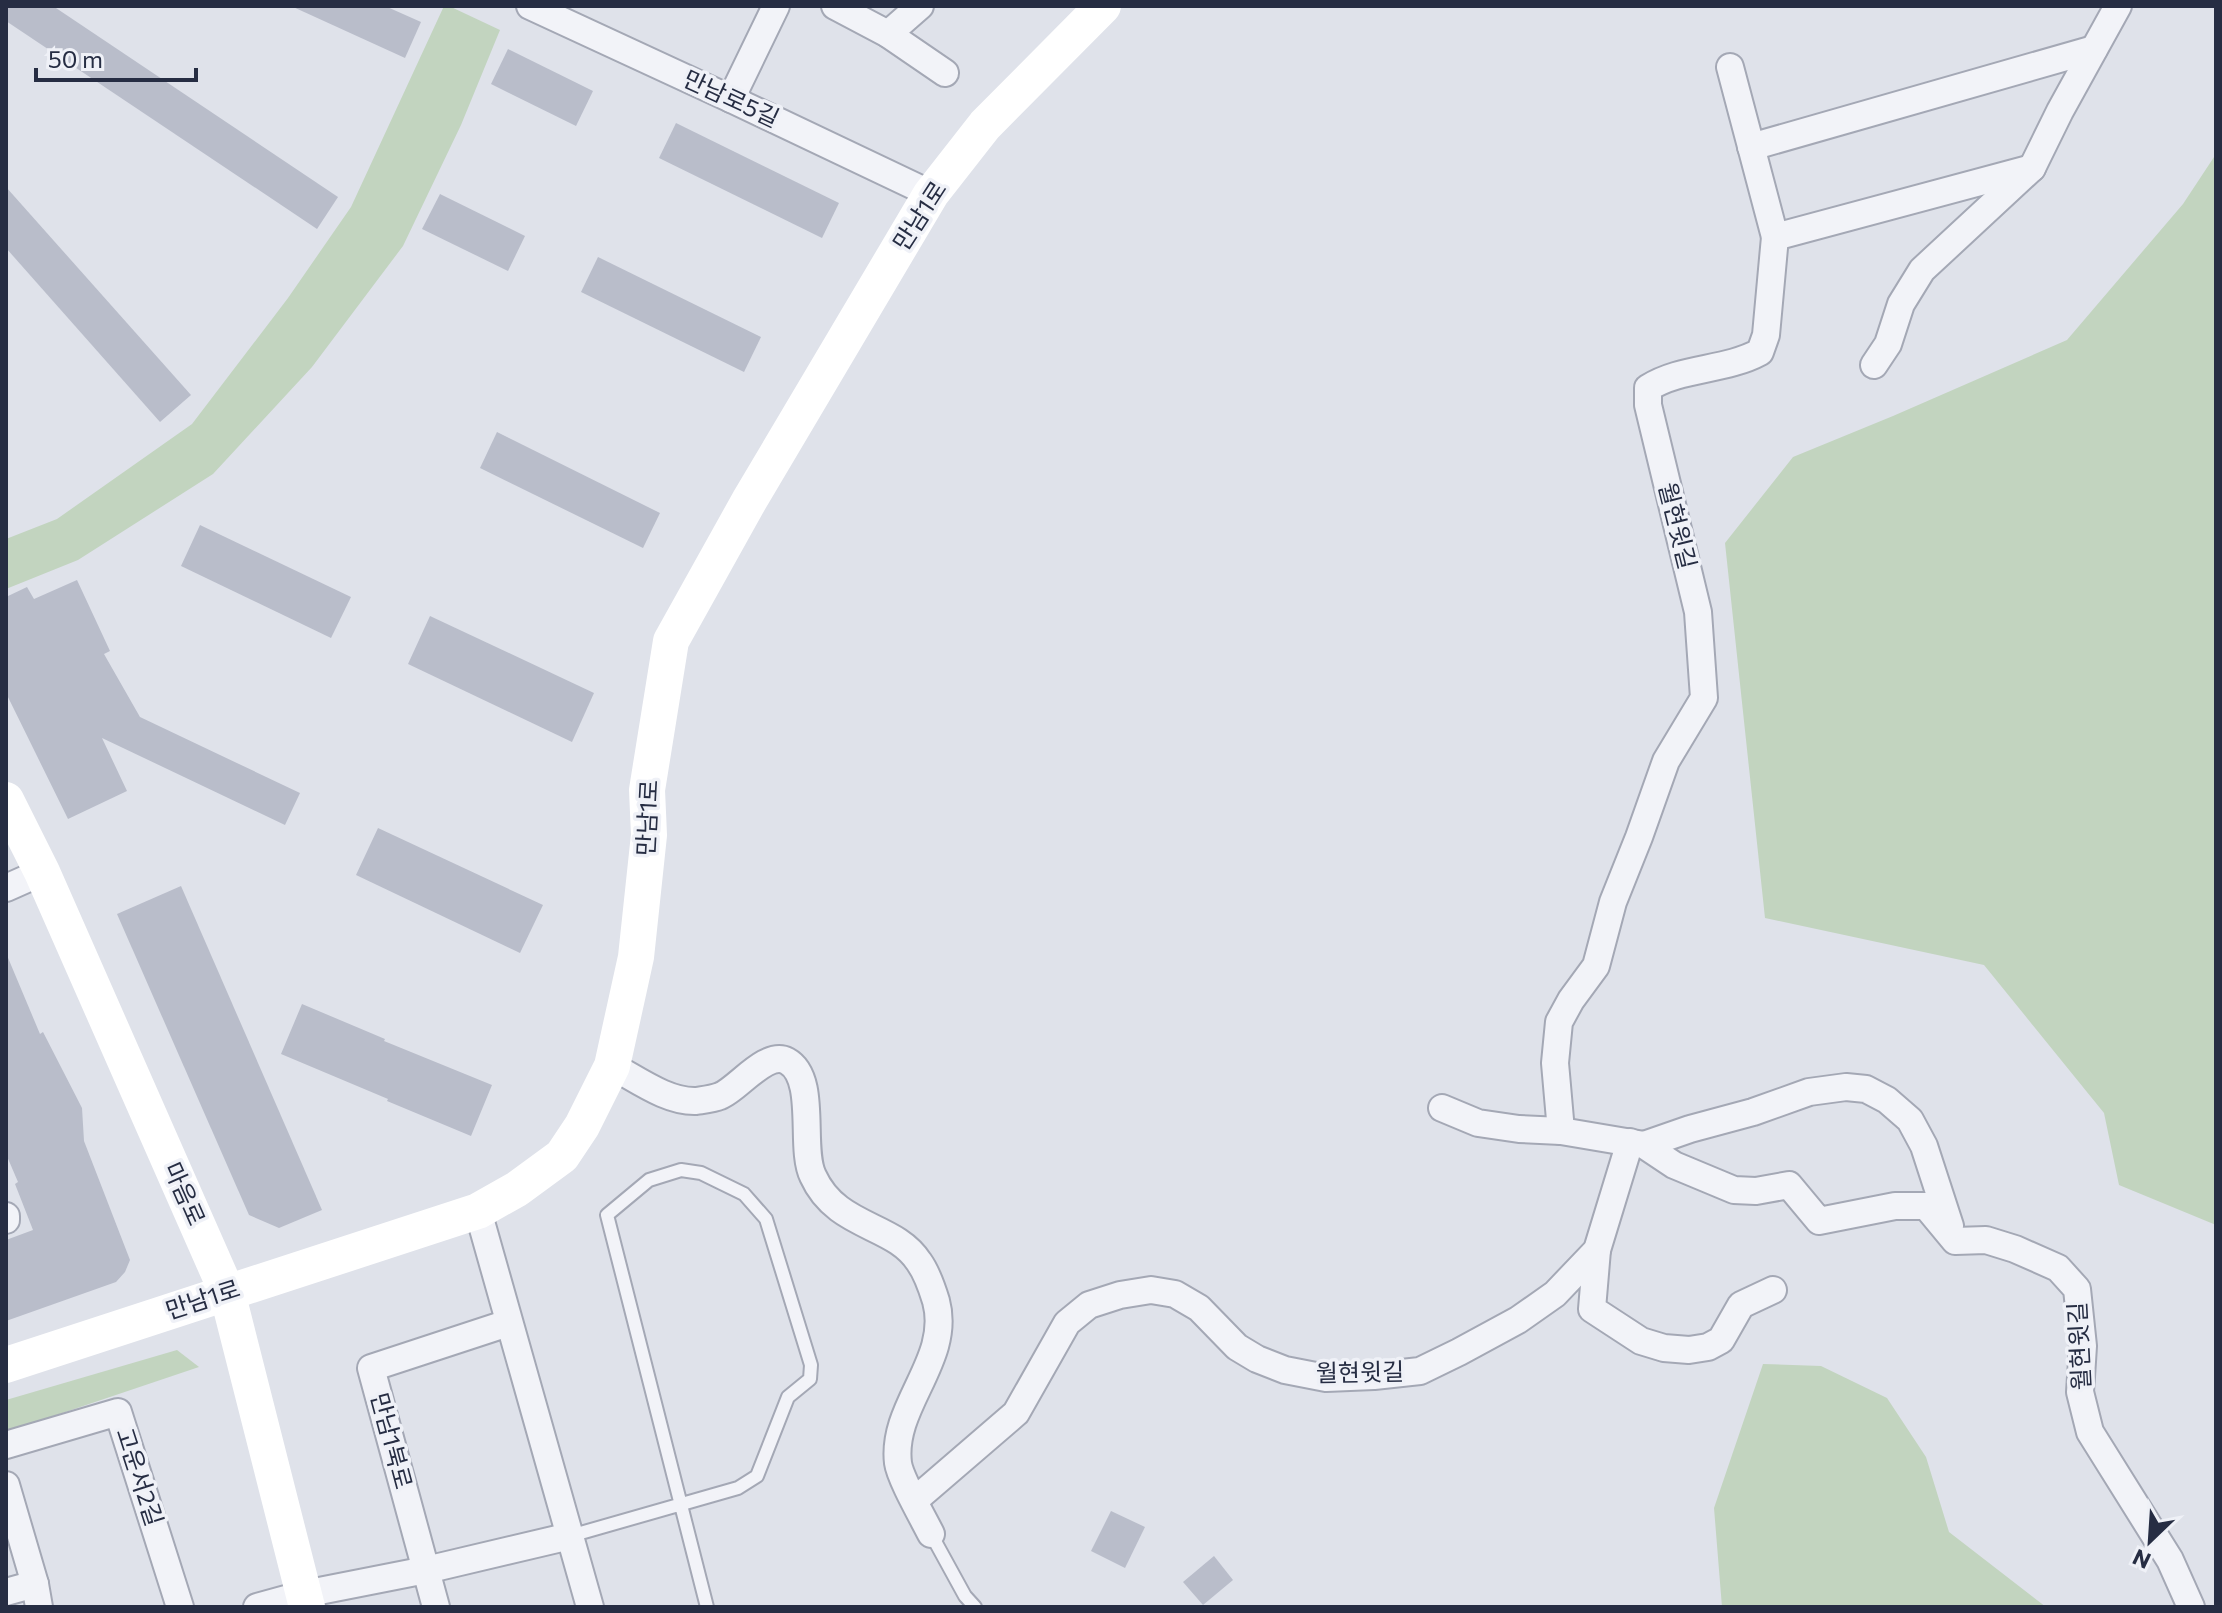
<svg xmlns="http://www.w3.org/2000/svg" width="2222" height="1613" font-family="Commissioner,'Noto Sans KR',sans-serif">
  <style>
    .green { fill: #c2d4bf }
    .building { fill: #b9bdca }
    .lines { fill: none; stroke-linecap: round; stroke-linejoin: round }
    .lane-casing { stroke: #a4a8b5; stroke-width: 16 }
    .street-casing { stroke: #a4a8b5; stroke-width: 30 }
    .lane { stroke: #f2f3f8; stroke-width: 12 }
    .street { stroke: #f2f3f8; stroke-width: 26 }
    .secondary { stroke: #fff; stroke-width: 36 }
    .labels { text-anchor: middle; stroke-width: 7; stroke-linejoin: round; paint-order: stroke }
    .street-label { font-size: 24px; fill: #262d43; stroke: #eff1f7 }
  </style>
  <rect width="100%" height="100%" fill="#dfe2ea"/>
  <g class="green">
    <polygon points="444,6 449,6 500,30 461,125 403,246 312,367 213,474 78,560 6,589 6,539 57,519 192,424 288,298 351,207"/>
    <polygon points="2216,154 2216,1225 2119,1185 2104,1113 1984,965 1765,918 1725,543 1793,457 1893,416 2067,340 2183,204"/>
    <polygon points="177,1350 199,1367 6,1432 6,1400"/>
    <polygon points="1763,1364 1821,1366 1887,1398 1926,1457 1949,1532 2046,1607 1722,1607 1714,1508"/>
  </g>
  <g class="building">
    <polygon points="6,6 53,6 338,197 317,229 6,21"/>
    <polygon points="291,6 385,6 421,22 405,58"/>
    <polygon points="508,49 593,91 576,126 491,84"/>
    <polygon points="676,123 839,203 822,238 659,158"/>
    <polygon points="6,187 191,395 160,422 6,248"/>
    <polygon points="440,194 525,236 508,271 422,229"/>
    <polygon points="598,257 761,337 744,372 581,292"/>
    <polygon points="497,432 660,513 643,548 480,468"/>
    <polygon points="200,525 351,597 331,638 181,566"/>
    <polygon points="77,580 110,651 104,654 140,717 300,793 285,825 102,738 127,791 68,819 6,693 6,597 27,587 34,599"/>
    <polygon points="430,616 594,693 572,742 408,664"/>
    <polygon points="378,828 543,905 520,953 356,875"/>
    <polygon points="181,886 322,1210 279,1228 249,1215 117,914"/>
    <polygon points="6,953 40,1034 43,1032 82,1108 84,1141 130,1260 125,1272 116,1282 6,1321 6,1240 33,1230 15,1184 18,1182 6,1154"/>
    <polygon points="302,1004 385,1039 384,1041 492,1085 471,1136 387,1101 388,1099 281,1054"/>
    <polygon points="1111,1511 1145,1527 1125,1568 1091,1551"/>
    <polygon points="1214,1556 1233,1580 1203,1605 1183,1582"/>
  </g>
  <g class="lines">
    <g class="lane-casing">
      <g id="lane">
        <polyline points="931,1534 965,1596 975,1607"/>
        <polyline points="570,1536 738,1488 757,1476 788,1397 810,1379 811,1365 766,1219 744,1194 701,1173 681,1170 649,1180 607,1215 707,1607"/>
      </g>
    </g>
    <g class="street-casing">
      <g id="street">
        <polyline points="530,6 731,99 931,194"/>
        <polyline points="835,6 888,34 945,73"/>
        <polyline points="888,34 920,6"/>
        <polyline points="1730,67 1775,237"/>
        <polyline points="731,99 776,6"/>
        <polyline points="1751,147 2094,49"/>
        <polyline points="1874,365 1888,344 1901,304 1922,270 2032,168 2060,111 2118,6"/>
        <polyline points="6,888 42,872"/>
        <path d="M612,1066C637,1079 667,1102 696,1101C702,1100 713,1099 720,1096C737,1090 766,1050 787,1061C818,1078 799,1148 813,1176C837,1229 894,1223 919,1262C927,1273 932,1288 936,1301C952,1360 891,1405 898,1463C900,1478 923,1518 931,1534"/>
        <polyline points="1442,1108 1478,1123 1519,1129 1561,1131 1644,1145 1674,1165 1734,1190 1756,1191 1789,1185 1819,1221 1895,1206 1926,1206 1955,1241 1986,1240 2015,1249 2058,1268 2077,1289 2083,1346 2080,1392 2090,1432 2170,1560 2191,1607"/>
        <path d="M1561,1131L1555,1063L1559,1022L1571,1000L1596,966L1613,902L1639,837L1666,761L1704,698L1698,612L1648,405V388C1681,367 1725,371 1760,352L1766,335L1775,237L2032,168"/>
        <polyline points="1644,1145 1690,1129 1753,1112 1809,1092 1846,1087 1866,1089 1887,1100 1910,1120 1924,1146 1950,1226"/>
        <polyline points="478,1211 590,1607"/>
        <polyline points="6,1216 6,1220"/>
        <polyline points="1597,1250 1592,1309 1641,1341 1664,1348 1689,1350 1708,1347 1721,1340 1741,1305 1773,1290"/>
        <polyline points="6,1445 118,1412 180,1607"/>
        <polyline points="6,1485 35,1584 39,1607"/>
        <polyline points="915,1500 1016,1413 1067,1323 1089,1305 1120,1295 1151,1290 1175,1294 1199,1308 1237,1347 1257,1359 1285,1370 1326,1378 1374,1376 1420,1371 1459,1352 1518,1320 1555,1294 1597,1250 1630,1142"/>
        <polyline points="6,1592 35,1584"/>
        <polyline points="257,1607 304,1594 426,1570 570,1536"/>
        <polyline points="436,1607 371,1368 508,1323"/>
      </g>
    </g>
    <use href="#lane" class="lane"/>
    <use href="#street" class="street"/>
    <g class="secondary">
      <polyline points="6,800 42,872 227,1292 307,1607"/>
      <polyline points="6,1365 478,1211 517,1189 562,1156 582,1126 612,1066 636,957 649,835 647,790 671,641 749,501 931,194 985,125 1103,6"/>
    </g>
  </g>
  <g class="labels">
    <g class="street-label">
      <text transform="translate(731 99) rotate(25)" y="8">만남로5길</text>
      <text transform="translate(920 216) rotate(-57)" y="8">만남1로</text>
      <text transform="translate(1677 526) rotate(76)" y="8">월현윗길</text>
      <text transform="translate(648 818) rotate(-87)" y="8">만남1로</text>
      <text transform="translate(184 1194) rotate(66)" y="8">마음로</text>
      <text transform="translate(203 1300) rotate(-18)" y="8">만남1로</text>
      <text transform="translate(2080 1346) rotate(-93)" y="8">월현윗길</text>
      <text transform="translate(1360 1373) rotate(-1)" y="8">월현윗길</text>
      <text transform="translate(391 1441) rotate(75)" y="8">만남1북로</text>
      <text transform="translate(139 1477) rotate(72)" y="8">고운서2길</text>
    </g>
  </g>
  <rect width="2222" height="1613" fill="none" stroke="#262d43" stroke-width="16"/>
  <g transform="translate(2150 1541) rotate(205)" stroke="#eff1f7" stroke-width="6" paint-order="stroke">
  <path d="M0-6L14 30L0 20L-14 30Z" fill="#262d43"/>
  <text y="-12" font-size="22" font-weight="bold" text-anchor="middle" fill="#262d43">N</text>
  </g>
  <path d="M36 68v12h160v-12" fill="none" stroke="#262d43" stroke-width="4"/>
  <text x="48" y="68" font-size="24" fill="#262d43" stroke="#eff1f7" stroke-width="6" paint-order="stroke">50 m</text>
</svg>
